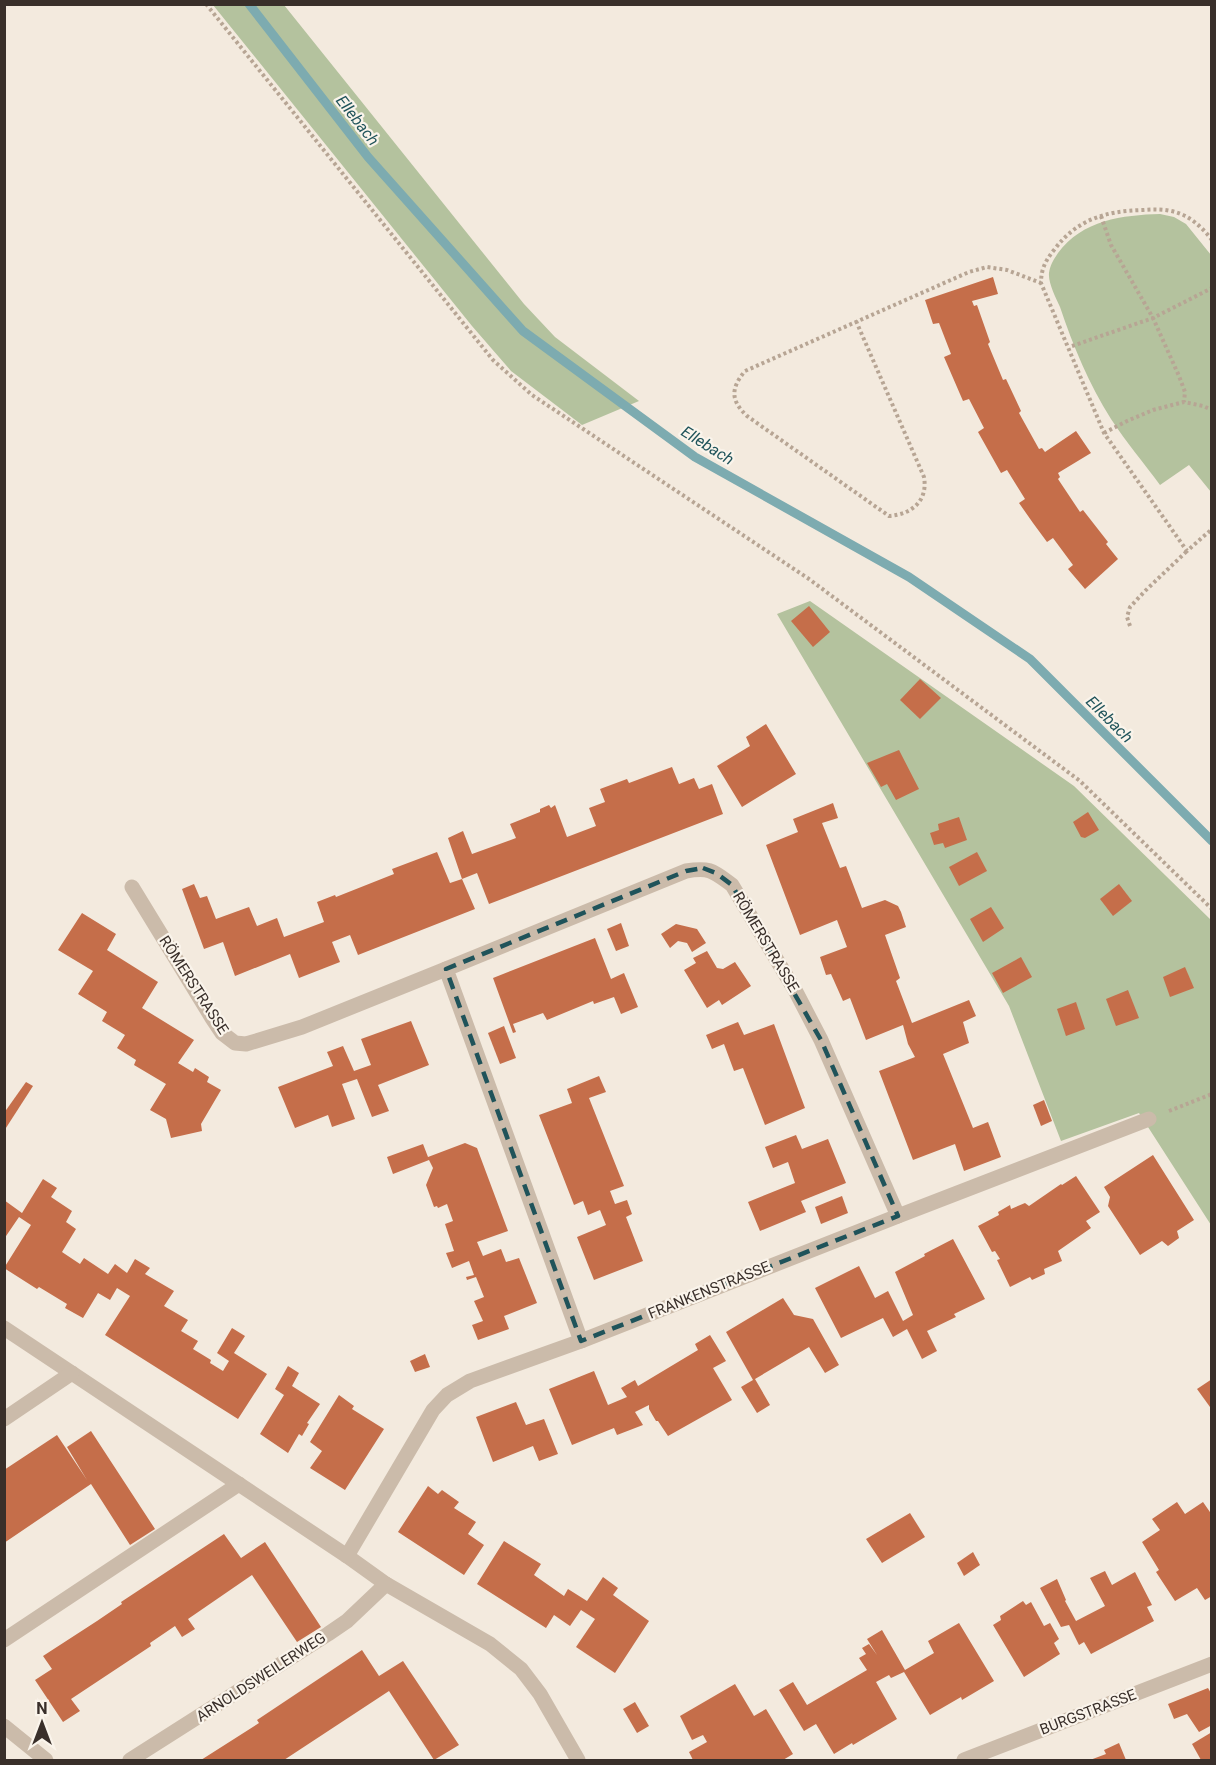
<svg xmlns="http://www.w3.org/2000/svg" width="1216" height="1765" font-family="Roboto,sans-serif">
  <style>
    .green { fill: #b4c29e }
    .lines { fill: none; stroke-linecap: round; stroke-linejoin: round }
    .stream { stroke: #7dabb0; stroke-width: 9 }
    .building { fill: #c56e4a }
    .path { stroke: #b7a594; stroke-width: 4; stroke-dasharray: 3 3; stroke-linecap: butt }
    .minor { stroke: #cbbbaa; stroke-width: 15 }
    .marked { fill: none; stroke: #1f535a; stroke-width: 4.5; stroke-dasharray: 12 8; stroke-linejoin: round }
    .labels { text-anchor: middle; stroke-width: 4.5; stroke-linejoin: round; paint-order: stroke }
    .street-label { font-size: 15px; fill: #392f2a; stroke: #faf4eb }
    .water-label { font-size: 16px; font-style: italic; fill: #1f535a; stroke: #faf4eb }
  </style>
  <rect width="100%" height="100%" fill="#f3eade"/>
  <g class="green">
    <polygon points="213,5 284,5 524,304 555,337 639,401 582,425 511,371 472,326"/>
    <path d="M1160,214L1174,217L1186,224L1211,255V492L1189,465L1160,485C1144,463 1126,442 1111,419C1089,384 1073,346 1060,307C1056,298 1048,283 1049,273C1050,265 1054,259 1058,253C1082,220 1123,215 1160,214Z"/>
    <polygon points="810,601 1074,786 1211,920 1211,1225 1139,1113 1061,1141 1009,1006 777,614"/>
  </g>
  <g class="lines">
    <polyline class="stream" points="249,4 368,157 523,331 695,457 909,577 1030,659 1212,841"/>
  </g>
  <g class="building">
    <polygon points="993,277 998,294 972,301 974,306 977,305 990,342 988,344 1003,380 1006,379 1021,411 1019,413 1039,449 1042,448 1045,452 1076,431 1091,453 1058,473 1060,477 1058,479 1080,512 1083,510 1108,542 1106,544 1118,559 1085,589 1068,569 1073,565 1053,538 1047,542 1033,523 1019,503 1025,499 1007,470 1001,473 978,432 984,428 969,399 963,401 944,357 951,354 939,323 933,324 925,300"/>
    <polygon points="809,606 830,632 813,647 791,621"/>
    <polygon points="920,679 941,698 920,719 900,700"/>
    <polygon points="766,724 796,774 742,807 717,766 750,746 746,737"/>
    <polygon points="899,750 919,789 896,800 887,784 881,787 867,763"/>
    <polygon points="672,767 679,784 694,778 699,789 712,784 723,814 489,904 477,873 462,879 448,838 463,831 472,854 516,838 510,824 540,812 540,809 549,805 551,808 555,805 567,837 596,826 589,808 605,802 600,789 627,779 629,783"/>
    <polygon points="833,803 838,818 822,823 840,868 846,866 862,908 885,900 898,906 901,912 906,927 885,935 900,978 896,981 912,1023 969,1000 976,1016 963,1022 969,1043 943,1054 973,1128 988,1122 1001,1157 964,1171 955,1144 913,1160 879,1071 915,1057 908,1044 903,1025 866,1040 850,998 843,1001 831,974 826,975 820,957 847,947 837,920 800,935 766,845 798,832 793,819"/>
    <polygon points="1088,812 1099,830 1085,838 1081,837 1073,822"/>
    <polygon points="959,817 967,840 945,848 943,843 934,845 930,833 939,830 938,824"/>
    <polygon points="437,852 450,883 462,879 475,909 358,955 350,935 332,942 340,962 299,978 290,954 235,976 223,942 204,949 182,889 194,884 200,898 207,896 216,919 249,907 257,926 277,918 284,937 324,922 317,902 335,895 336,897 394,874 392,869"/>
    <polygon points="977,852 987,871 959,886 949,867"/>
    <polygon points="1119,884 1132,901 1113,916 1100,899"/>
    <polygon points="991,907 1004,928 983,942 970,919"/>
    <polygon points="82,913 116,934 107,950 158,982 142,1008 194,1040 178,1063 193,1072 195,1068 209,1077 207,1082 221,1090 201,1124 202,1131 171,1138 166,1119 150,1110 166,1084 134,1065 136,1060 117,1048 125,1035 102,1021 107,1012 78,994 93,971 58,950"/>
    <polygon points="621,923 629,946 616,951 607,929"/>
    <polygon points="676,924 697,929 706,943 692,952 687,943 678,941 670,948 661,934"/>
    <polygon points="595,938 611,979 624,973 638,1007 621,1014 614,997 594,1004 593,1001 547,1020 543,1013 513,1024 516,1032 513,1033 493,978"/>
    <polygon points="707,951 717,968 723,969 735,962 751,986 722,1005 719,1000 707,1008 684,970 696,963 693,958"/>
    <polygon points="1021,957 1032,977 1003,993 992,973"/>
    <polygon points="1185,967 1194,988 1170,997 1163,977"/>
    <polygon points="1128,990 1139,1018 1116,1026 1106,999"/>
    <polygon points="1076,1002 1085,1029 1066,1036 1057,1009"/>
    <polygon points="411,1021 429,1065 378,1085 389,1111 372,1117 357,1079 342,1084 355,1119 332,1127 328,1115 295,1128 278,1087 333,1066 327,1052 343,1046 354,1071 371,1065 361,1039"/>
    <polygon points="738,1022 744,1035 774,1024 805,1108 765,1125 743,1068 734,1071 724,1044 712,1049 706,1035"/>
    <polygon points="504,1026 516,1058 500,1064 488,1033"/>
    <polygon points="599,1076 606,1092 589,1098 624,1186 610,1191 615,1204 627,1200 632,1214 626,1217 643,1261 594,1280 577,1237 606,1225 600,1210 588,1215 583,1201 574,1205 539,1115 572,1103 567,1089"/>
    <polygon points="26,1082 33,1086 4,1131 4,1113"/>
    <polygon points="1044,1100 1052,1121 1041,1126 1033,1105"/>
    <polygon points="796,1135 802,1149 828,1139 846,1183 801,1201 806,1212 760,1231 748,1202 795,1183 788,1162 773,1168 765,1147"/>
    <polygon points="465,1143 477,1148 508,1231 477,1242 483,1256 501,1249 506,1262 519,1258 537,1303 504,1316 509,1329 478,1340 472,1325 483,1321 474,1301 484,1297 476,1277 467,1280 466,1277 474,1275 469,1261 452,1268 446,1253 454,1251 445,1224 453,1221 447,1204 438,1208 437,1206 434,1207 426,1185 433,1168 429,1160 393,1174 387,1157 423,1144 428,1157"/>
    <polygon points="1153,1155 1194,1220 1177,1231 1179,1238 1168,1246 1162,1241 1140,1255 1108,1206 1110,1197 1104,1187"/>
    <polygon points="1076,1176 1100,1212 1086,1221 1091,1228 1058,1251 1062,1261 1044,1269 1045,1274 1032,1280 1030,1277 1010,1287 997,1260 1000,1259 995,1251 992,1252 978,1226 999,1215 998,1212 1010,1205 1011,1209 1025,1203 1029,1206 1061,1184 1062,1185"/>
    <polygon points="43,1179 57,1188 51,1197 72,1211 66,1222 76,1229 62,1252 80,1264 84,1258 108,1274 115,1264 127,1273 135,1259 150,1268 145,1274 174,1291 164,1306 188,1320 181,1331 198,1341 193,1349 211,1360 210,1363 223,1371 229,1361 217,1353 232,1328 245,1336 234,1353 267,1374 238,1419 105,1335 130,1296 117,1288 110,1300 98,1293 83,1318 65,1308 67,1304 39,1287 37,1289 4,1268 31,1225 19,1217 4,1239 4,1200 22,1213"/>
    <polygon points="842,1196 848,1213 821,1224 815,1207"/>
    <polygon points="953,1239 985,1299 954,1314 956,1317 927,1331 937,1351 922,1359 907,1329 893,1337 883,1318 841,1338 815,1288 859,1266 875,1298 888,1291 903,1321 913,1315 895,1272 925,1256 924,1254"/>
    <polygon points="783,1298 794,1315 813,1319 839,1365 825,1373 809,1347 755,1379 770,1405 757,1413 741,1387 753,1380 726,1332"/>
    <polygon points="710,1335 726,1361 713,1368 732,1400 668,1436 658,1421 656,1421 649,1409 649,1405 635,1412 643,1425 617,1435 614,1428 572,1445 549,1389 594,1371 608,1405 627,1397 621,1388 635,1380 638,1386 698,1350 695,1344"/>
    <polygon points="425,1354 430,1367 415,1372 410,1361"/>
    <polygon points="288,1366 299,1373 292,1386 320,1404 307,1423 309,1424 302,1436 299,1434 288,1453 260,1434 284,1395 275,1389"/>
    <polygon points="1212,1379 1212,1406 1210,1407 1197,1389"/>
    <polygon points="339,1395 354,1406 352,1409 384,1429 345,1490 310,1468 322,1451 310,1442"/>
    <polygon points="516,1402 526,1425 544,1419 558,1454 539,1461 533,1446 493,1462 476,1417"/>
    <polygon points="91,1431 155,1529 130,1545 91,1484 4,1543 4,1470 57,1435 87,1480 67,1447"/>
    <polygon points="428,1486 438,1494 442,1490 459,1502 454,1508 476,1522 468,1534 484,1545 464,1575 398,1532"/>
    <polygon points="1177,1502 1185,1514 1203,1502 1212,1515 1212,1596 1205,1600 1197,1588 1175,1601 1156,1572 1159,1570 1142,1542 1160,1530 1152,1519"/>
    <polygon points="910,1513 925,1537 882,1563 866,1539"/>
    <polygon points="224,1534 241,1558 265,1542 321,1627 297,1642 252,1575 188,1619 195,1629 182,1637 175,1626 150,1643 151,1646 71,1699 80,1711 63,1722 35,1680 52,1669 43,1656 97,1621 122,1604 121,1602"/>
    <polygon points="504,1541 541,1564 534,1575 564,1596 568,1589 587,1601 603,1577 618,1588 613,1595 649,1621 615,1673 576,1647 595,1619 581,1610 570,1626 554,1615 546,1628 477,1584"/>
    <polygon points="973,1552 980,1565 964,1576 957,1563"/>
    <polygon points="1105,1571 1112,1585 1135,1572 1152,1605 1147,1607 1154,1621 1091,1654 1084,1642 1079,1645 1069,1625 1061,1627 1040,1588 1057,1579 1066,1600 1065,1601 1076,1621 1105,1606 1090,1578"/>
    <polygon points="1023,1601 1026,1605 1031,1602 1044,1626 1050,1623 1059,1639 1054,1643 1060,1654 1024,1677 993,1625 1001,1620 1000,1616"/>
    <polygon points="959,1623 994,1681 962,1700 961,1697 930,1715 904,1672 891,1678 889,1675 876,1682 897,1719 853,1745 852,1743 834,1754 816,1724 804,1731 779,1690 793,1682 807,1705 867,1670 859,1658 866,1654 862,1648 869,1644 877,1655 867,1639 882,1630 905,1670 934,1653 928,1641"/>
    <polygon points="362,1650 379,1676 403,1661 459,1745 434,1760 389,1691 284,1760 201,1760 259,1723 257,1720"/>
    <polygon points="735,1684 754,1716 766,1709 793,1754 783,1760 693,1760 689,1752 707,1742 703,1735 692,1740 680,1716"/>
    <polygon points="1208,1688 1212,1695 1212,1725 1199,1732 1187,1714 1174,1719 1168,1704"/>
    <polygon points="635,1702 649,1726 637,1733 623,1709"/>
    <polygon points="1212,1732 1212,1760 1201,1760 1192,1744"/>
    <polygon points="1119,1743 1126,1760 1090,1760 1106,1754 1104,1750"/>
  </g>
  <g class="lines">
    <g class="path">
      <polyline points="206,4 493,360 532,395 809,579 1080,781 1212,909"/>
      <polyline points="1101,216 1111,245 1153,318 1179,376 1185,392 1184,402"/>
      <path d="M1212,240C1203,228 1190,216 1175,212C1165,209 1154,209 1143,210C1106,211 1077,219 1054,250C1045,261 1041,270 1041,283L1104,433L1187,551L1212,529"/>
      <path d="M856,321L924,477C928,500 913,514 889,516L747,416C730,400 731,388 745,371L969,272L987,267L1007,270L1041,283"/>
      <polyline points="1072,346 1153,318 1212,288"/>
      <polyline points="1104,433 1127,421 1153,410 1184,402 1203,406 1212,410"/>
      <polyline points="1130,626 1127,617 1130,607 1145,591 1187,551"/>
      <polyline points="1169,1111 1212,1094"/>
    </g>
    <g class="minor">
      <polyline points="132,887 212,1018 222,1033 235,1043 246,1044 302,1027 446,969"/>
      <polyline points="4,1328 347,1556 386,1584 490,1644 521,1669 540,1694 578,1760"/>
      <path d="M581,1341L446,969L686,871C710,867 713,871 732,885L796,992L821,1040L898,1216"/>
      <polyline points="4,1419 72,1373"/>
      <polyline points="347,1556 433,1410 447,1395 470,1381 581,1341 898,1216 1149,1119"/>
      <polyline points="4,1640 239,1484"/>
      <polyline points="4,1726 46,1760"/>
      <polyline points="130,1760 328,1634 347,1621 386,1584"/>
      <polyline points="964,1760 1212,1664"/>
    </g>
  </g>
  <path class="marked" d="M703,868L716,873L732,885L821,1040L898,1216L581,1341L446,969L686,871Z"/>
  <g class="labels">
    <g class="street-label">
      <text transform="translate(766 942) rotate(59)" y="5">RÖMERSTRASSE</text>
      <text transform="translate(194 985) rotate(57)" y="5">RÖMERSTRASSE</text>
      <text transform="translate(709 1290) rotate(-22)" y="5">FRANKENSTRASSE</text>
      <text transform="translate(261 1677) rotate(-33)" y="5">ARNOLDSWEILERWEG</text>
      <text transform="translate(1088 1712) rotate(-21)" y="5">BURGSTRASSE</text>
    </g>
    <g class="water-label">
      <text transform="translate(358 120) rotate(52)" y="6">Ellebach</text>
      <text transform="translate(708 445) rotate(32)" y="6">Ellebach</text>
      <text transform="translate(1110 719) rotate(45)" y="6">Ellebach</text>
    </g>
  </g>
  <rect width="1216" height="1765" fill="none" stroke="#392f2a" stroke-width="12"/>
  <g transform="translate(42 1723)" stroke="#faf4eb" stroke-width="4.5" paint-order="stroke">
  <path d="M0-4.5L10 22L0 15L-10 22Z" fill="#392f2a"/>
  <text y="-9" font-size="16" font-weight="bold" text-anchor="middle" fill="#392f2a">N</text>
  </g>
</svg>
